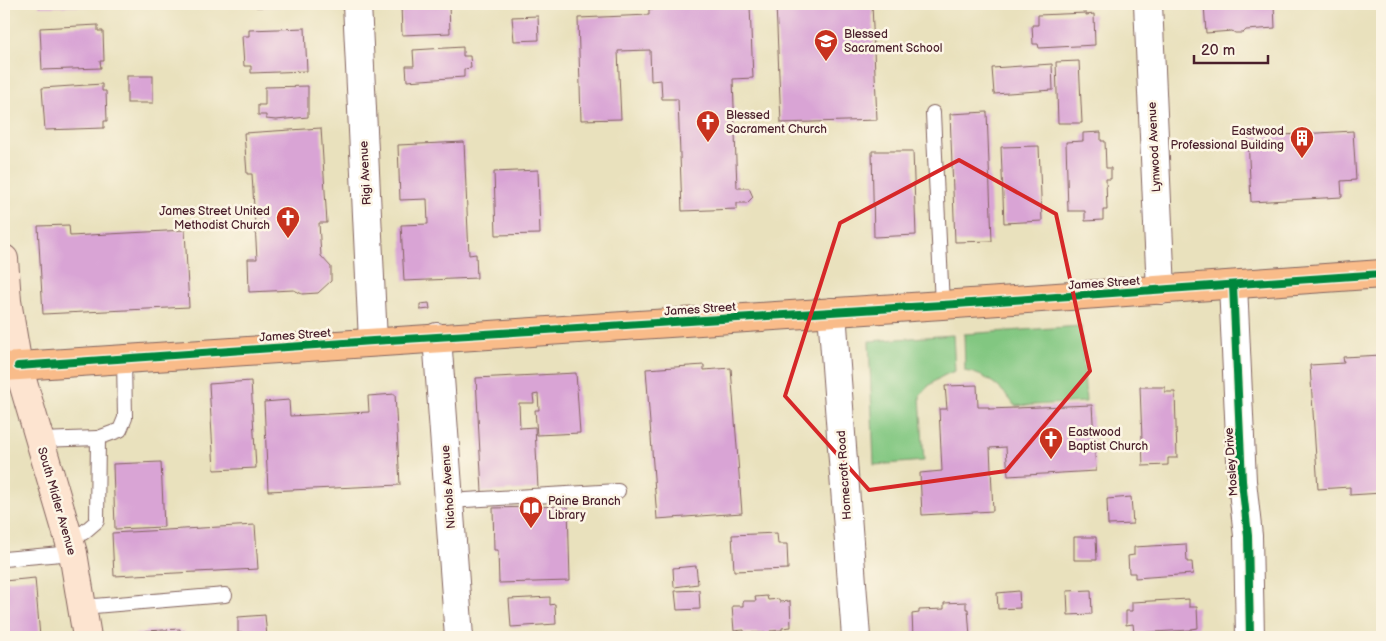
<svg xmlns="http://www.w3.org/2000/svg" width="1386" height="641" font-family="'Balsamiq Sans',sans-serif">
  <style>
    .green { fill: #82c781; stroke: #667356 }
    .building { fill: #d9a4d5 }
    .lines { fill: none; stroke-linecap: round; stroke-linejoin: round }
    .lane-casing { stroke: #82635e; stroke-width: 16 }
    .street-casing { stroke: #82635e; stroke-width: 30 }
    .secondary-casing { stroke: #82635e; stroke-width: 30 }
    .primary-casing { stroke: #82635e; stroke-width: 30 }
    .lane { stroke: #fff; stroke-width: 14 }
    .street { stroke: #fff; stroke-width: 28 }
    .secondary { stroke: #fde4d0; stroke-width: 28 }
    .primary { stroke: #f9bc8a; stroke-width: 28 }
    .cycleway-casing { stroke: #fcf5e5; stroke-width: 11 }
    .cycleway { stroke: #00873e; stroke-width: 8 }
    .marked { fill: none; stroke: #d62828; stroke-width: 4; stroke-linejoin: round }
    .labels { text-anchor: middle; stroke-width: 5; stroke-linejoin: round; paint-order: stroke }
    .poi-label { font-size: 12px; fill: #4a1f2b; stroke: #fcf5e5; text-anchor: start }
    .street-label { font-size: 12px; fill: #4a1f2b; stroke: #fcf5e5 }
  </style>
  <rect width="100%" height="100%" fill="#fcf5e5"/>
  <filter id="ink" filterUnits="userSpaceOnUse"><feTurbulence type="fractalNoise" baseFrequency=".02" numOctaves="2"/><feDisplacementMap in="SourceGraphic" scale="10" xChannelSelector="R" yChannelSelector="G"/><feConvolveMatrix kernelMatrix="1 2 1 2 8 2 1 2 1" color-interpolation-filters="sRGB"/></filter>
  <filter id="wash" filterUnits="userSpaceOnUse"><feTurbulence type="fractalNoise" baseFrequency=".0096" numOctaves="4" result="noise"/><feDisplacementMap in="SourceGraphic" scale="20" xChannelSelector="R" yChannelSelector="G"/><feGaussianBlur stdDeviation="1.12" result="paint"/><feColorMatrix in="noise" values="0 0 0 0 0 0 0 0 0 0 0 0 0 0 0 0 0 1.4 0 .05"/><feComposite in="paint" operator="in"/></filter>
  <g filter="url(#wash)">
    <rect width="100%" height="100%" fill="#e9e1bd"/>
    <g class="green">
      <path d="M1081,326L1086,402L1015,406C1002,388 988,375 965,371L964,334Z"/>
      <path d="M953,335L955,371C942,375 928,384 920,396L924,461L874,465L869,341Z"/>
    </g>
    <g id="blocks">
      <g class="building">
        <polygon points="39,4 103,4 103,6 39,7"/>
        <polygon points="256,4 303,4 303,6 256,7"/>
        <polygon points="401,4 449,4 450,33 402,35"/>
        <polygon points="678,4 728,4 730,6 750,6 753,78 733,79 737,188 749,188 753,197 747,203 737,203 737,209 682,211 678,99 662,99 661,80 651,81 650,50 618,51 621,119 581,120 578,18 649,15 649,9 674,8"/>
        <polygon points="776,4 872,4 877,120 781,123"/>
        <polygon points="1204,4 1274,4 1275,28 1246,30 1243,33 1235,33 1232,31 1206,33"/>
        <polygon points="1086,13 1086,15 1094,14 1095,45 1039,48 1038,44 1033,44 1032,25 1038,25 1038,15"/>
        <polygon points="538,16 539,40 514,41 512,17"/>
        <polygon points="98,25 98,31 103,31 104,61 100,61 101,68 42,70 40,28"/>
        <polygon points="305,28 307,71 251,73 251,66 244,66 242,36 249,36 249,30"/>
        <polygon points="463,47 463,56 470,56 471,68 464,69 464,77 407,81 406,66 414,66 413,50"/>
        <polygon points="1079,61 1082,123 1058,123 1056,62"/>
        <polygon points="1052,64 1053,90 994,94 992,68"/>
        <rect x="127" y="76" width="26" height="27"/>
        <polygon points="102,84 102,91 106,91 107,121 104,121 104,128 45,130 42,88"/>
        <polygon points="308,86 308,117 276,120 266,119 266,115 258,115 258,105 265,105 265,87"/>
        <polygon points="987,112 992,241 955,242 950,114"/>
        <polygon points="321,128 327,223 319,223 321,256 331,267 331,281 318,293 302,294 294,290 249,292 248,259 257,259 252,174 247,174 244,133"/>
        <polygon points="1353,131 1356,180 1341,181 1342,197 1251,202 1248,137"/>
        <polygon points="1101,132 1101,141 1105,141 1106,168 1111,168 1111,179 1106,179 1107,210 1103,210 1103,220 1085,221 1085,211 1068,211 1066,142 1083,141 1083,133"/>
        <polygon points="464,142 469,255 476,254 477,278 404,281 401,225 428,224 427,199 400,200 398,145"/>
        <polygon points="1039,146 1042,221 1004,223 1001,147"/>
        <polygon points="872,151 913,151 916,235 874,237"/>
        <polygon points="538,170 540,234 496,235 494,172"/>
        <polygon points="69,225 70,236 185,230 189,307 43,314 38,226"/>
        <polygon points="429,303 430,309 420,310 420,304"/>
        <polygon points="1382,355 1382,493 1350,495 1350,487 1318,489 1310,365 1344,363 1343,357"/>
        <polygon points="704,365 704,370 731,368 742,513 657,519 646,369"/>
        <polygon points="576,373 580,433 537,435 535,410 539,410 538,394 533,395 534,403 519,403 520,428 535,427 538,489 482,492 476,378"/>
        <polygon points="251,381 256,468 214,470 209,384"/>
        <polygon points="977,385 978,407 989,407 989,409 1092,405 1096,471 1008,476 1006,447 990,448 993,511 922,515 920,473 942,471 939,409 947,409 945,386"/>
        <polygon points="1140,387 1165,387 1165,392 1175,392 1177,458 1168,458 1168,465 1143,466"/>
        <polygon points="395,394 400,485 268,491 264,402 289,400 290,416 369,412 368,396"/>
        <polygon points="161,462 164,527 115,529 113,464"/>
        <polygon points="1131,497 1133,524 1108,525 1107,499"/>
        <polygon points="568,506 570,581 499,583 498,550 494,550 493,508"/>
        <polygon points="255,525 258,569 114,576 112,533"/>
        <polygon points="777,533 778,544 787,544 788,569 734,571 732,535"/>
        <polygon points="1074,537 1096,537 1097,560 1074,560"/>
        <polygon points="1186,544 1187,562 1192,562 1193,574 1135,578 1135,573 1129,573 1128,556 1134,555 1134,547"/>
        <polygon points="696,566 698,584 674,587 673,568"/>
        <polygon points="35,578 40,637 4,637 4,581"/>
        <polygon points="699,590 700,609 677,610 675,591"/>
        <polygon points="1091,590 1092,614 1068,615 1067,591"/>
        <polygon points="1019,591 1020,608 998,609 997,593"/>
        <polygon points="767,596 768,600 779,599 780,602 790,601 791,627 782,628 782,630 770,631 770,633 744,633 744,630 734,631 732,606 743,606 743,601 756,601 755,597"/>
        <polygon points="550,597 550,605 555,604 556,624 511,627 509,599"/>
        <polygon points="1189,599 1189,607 1197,607 1198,628 1191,629 1191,630 1134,633 1133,624 1126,625 1126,611 1132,611 1132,602"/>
        <polygon points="966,602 966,609 968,609 970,637 913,637 912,614 919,613 919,610 944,609 944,603"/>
        <polygon points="265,615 267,637 244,637 244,633 238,633 238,617"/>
        <polygon points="180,629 180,632 184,631 184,637 135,637 135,634 146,633 146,631"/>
      </g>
    </g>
  </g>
  <g filter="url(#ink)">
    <use href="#blocks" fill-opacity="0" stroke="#82635e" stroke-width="1"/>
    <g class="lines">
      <g class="lane-casing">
        <g id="lane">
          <polyline points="933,113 942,305"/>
          <polyline points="40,440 98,438"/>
          <polyline points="449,501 618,491"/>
          <polyline points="67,533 83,533 97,521 98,438 120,430 125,418 124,358"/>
          <polyline points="4,559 73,553"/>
          <polyline points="82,607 225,595"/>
        </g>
      </g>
      <g class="street-casing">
        <g id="street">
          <polyline points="357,4 373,341"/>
          <polyline points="1148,4 1161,290"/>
          <polyline points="1233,285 1242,481 1248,536 1250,637"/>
          <polyline points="832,312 856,637"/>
          <polyline points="437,337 459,637"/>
        </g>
      </g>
      <g class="secondary-casing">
        <polyline id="secondary" points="4,259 7,301 18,366 73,553 87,637"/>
      </g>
      <g class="primary-casing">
        <polyline id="primary" points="4,367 942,305 1382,274"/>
      </g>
      <use href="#lane" class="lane"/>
      <use href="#street" class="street"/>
      <use href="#secondary" class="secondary"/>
      <use href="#primary" class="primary"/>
      <g class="cycleway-casing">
        <g id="cycleway">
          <polyline points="1233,285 1242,481 1248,536 1250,637"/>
          <polyline points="18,366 373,341 942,305 1382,274"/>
        </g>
      </g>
      <use href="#cycleway" class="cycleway"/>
    </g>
  </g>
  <path class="marked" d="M959,160L1056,214L1090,371L1006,471L869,490L785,396L840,223Z"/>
  <defs>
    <g id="school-pin" transform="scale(1.25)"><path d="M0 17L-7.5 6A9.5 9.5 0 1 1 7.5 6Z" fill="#c8321e" stroke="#fcf5e5"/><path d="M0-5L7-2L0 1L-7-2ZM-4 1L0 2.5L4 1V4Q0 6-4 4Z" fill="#fff"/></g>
    <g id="church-pin" transform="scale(1.25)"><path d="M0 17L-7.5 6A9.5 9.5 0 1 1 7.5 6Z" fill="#c8321e" stroke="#fcf5e5"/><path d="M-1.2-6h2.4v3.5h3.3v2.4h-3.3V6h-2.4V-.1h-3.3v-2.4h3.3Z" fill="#fff"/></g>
    <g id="building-pin" transform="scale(1.25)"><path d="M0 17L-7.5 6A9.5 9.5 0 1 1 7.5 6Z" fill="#c8321e" stroke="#fcf5e5"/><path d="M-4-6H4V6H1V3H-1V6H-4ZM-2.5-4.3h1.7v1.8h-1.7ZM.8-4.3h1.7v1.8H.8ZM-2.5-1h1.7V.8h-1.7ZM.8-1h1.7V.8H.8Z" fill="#fff"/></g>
    <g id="library-pin" transform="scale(1.25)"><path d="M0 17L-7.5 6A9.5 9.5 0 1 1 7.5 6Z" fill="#c8321e" stroke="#fcf5e5"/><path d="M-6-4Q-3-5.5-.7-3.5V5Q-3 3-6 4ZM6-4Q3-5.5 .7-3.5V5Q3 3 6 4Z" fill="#fff"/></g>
  </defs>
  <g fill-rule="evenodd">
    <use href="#school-pin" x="826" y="41"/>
    <use href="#church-pin" x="708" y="122"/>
    <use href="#building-pin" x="1302" y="138"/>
    <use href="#church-pin" x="288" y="218"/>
    <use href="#church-pin" x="1051" y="439"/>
    <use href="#library-pin" x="531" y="508"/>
  </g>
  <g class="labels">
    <g class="poi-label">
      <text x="844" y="38">Blessed<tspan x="844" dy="14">Sacrament School</tspan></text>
      <text x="726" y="119">Blessed<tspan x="726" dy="14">Sacrament Church</tspan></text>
      <text x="1284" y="135" text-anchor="end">Eastwood<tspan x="1284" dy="14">Professional Building</tspan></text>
      <text x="270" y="215" text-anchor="end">James Street United<tspan x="270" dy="14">Methodist Church</tspan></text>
      <text x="1068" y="436">Eastwood<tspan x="1068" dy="14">Baptist Church</tspan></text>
      <text x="548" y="505">Paine Branch<tspan x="548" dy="14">Library</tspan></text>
    </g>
    <g class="street-label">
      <text transform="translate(1154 147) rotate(-93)" y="4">Lynwood Avenue</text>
      <text transform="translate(365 173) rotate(-93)" y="4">Rigi Avenue</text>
      <text transform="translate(1104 283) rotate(-4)" y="4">James Street</text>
      <text transform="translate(700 309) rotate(-4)" y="4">James Street</text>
      <text transform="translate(295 335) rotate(-4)" y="4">James Street</text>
      <text transform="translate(1231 462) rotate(-94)" y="4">Mosley Drive</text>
      <text transform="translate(844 475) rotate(-94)" y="4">Homecroft Road</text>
      <text transform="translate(448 487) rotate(-94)" y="4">Nichols Avenue</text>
      <text transform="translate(57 501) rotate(74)" y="4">South Midler Avenue</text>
    </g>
  </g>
  <rect width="1386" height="641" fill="none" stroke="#fcf5e5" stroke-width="20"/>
  <path d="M1194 55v8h74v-8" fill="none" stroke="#4a1f2b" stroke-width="2.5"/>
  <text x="1201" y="55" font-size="15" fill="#4a1f2b" stroke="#fcf5e5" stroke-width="4" paint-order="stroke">20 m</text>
</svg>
